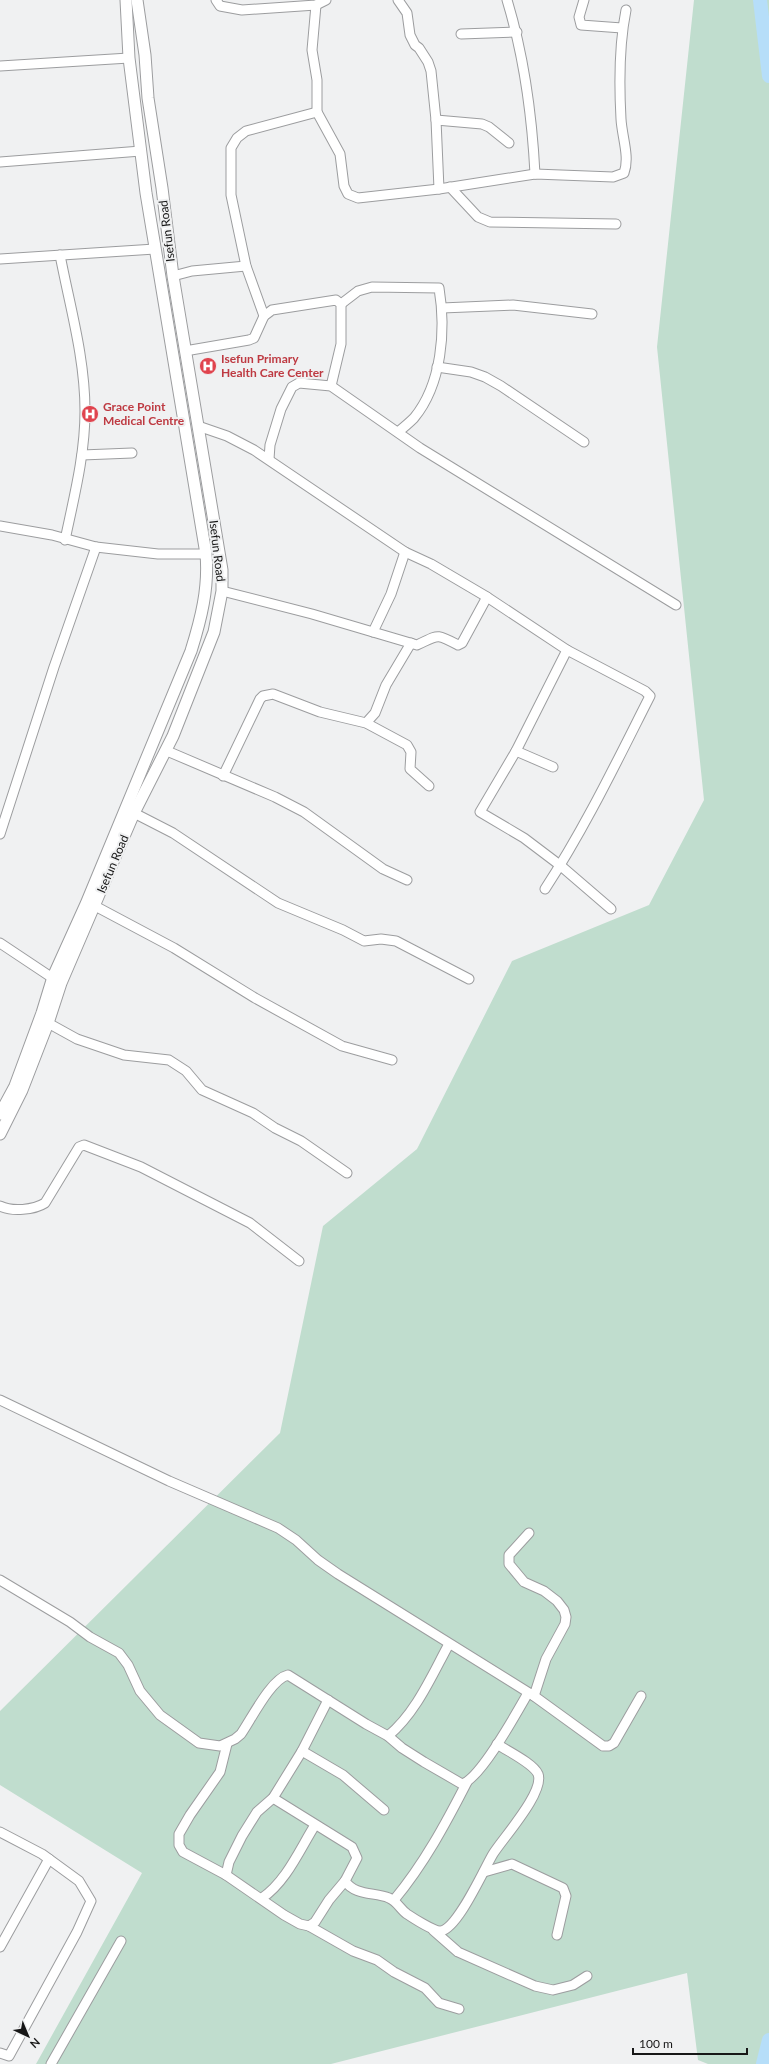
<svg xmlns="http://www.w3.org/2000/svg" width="769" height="2064" font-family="Lato,sans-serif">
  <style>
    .green { fill: #c0ddce }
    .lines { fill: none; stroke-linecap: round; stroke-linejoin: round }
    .river { stroke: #b6def9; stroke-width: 14 }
    .minor-casing { stroke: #9c9d9f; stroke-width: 11 }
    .tertiary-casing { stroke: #9c9d9f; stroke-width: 13 }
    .minor { stroke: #fff; stroke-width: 9 }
    .tertiary { stroke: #fff; stroke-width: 11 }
    .labels { text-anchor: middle; stroke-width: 4; stroke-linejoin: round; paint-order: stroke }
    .street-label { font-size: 12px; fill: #171717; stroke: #f0f1f2 }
    .health-label { font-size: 12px; font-weight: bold; fill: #be3a42; stroke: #f0f1f2; text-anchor: start }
  </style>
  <rect width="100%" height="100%" fill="#f0f1f2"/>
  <polygon class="green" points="694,0 769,0 769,2064 708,2064 698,2060 687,1973 331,2064 36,2064 142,1873 0,1785 0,1711 280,1433 323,1226 417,1149 512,961 649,905 704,800 657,347"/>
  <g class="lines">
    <g class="river">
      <polyline points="760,0 769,76"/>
      <polyline points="763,2064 769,2040"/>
    </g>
    <g class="minor-casing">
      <g id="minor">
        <polyline points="216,0 220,6 242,10 316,5 326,0"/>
        <polyline points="398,0 407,13 410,35 415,45 419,48 428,62 431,71 436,120 439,189"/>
        <path d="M507,0C524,56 532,115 535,174"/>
        <polyline points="584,0 579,17 581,25 622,28"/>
        <path d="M316,5L312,50L317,80V112L340,154L344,186L348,194L358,198L439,189L535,174L613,177L624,173C630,157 622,137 621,119C619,83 619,45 626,10"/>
        <polyline points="461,34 517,32"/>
        <polyline points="0,66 129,58"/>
        <polyline points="436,120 482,124 489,127 509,143"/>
        <polyline points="0,162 141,151"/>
        <polyline points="450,187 478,217 490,222 616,224"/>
        <path d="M60,255C70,307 85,358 85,411C85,455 74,497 65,540"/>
        <polyline points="0,259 155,249"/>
        <polyline points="173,276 192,271 246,266"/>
        <path d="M341,304L358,291L372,287L439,288C446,330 442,384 414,418C409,423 403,428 398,432"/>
        <polyline points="442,308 513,305 592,314"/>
        <polyline points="264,316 246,266 231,195 231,148 237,138 246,131 317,112"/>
        <polyline points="185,351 249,340 254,338 264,316 272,310 336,300 341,304 341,344 331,386"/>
        <polyline points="437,367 471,372 485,377 501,386 584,442"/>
        <path d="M198,426L227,436L254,450L405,552L431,564L487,597L567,650L645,691L650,696C617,761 585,828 545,889"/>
        <polyline points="82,455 132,453"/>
        <polyline points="269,459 270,445 281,409 292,387 299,383 331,386 420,448 676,605"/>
        <polyline points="0,526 52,535 96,547 158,554 206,554"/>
        <path d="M222,591L312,614L417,645C439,635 435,633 458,645L462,643L487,597"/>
        <polyline points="373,632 391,594 405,552"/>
        <polyline points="567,650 516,751 480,812 524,838 561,866 611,909"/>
        <polyline points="366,723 375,713 386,685 411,643"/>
        <polyline points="167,751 275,797 304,812 383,869 407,880"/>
        <polyline points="516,751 553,767"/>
        <polyline points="223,776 260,699 263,696 273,694 320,712 366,723 407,745 411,752 410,769 429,786"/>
        <polyline points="134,813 173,833 278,903 343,930 364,941 381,939 396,941 469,979"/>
        <polyline points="0,834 54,667 96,547"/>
        <polyline points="95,906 174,948 255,998 342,1046 392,1060"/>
        <polyline points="0,943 57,981"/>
        <polyline points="48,1023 77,1039 124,1055 169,1060 186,1071 202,1090 253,1113 275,1128 301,1141 347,1173"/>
        <path d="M0,1206C12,1212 34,1210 45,1203L79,1147L84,1145L141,1167L250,1223L299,1261"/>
        <polyline points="0,1400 169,1481 278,1528 296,1540 318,1560 338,1574 534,1696 546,1659 565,1624 566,1617 564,1610 557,1601 544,1591 524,1582 509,1564 509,1555 529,1533"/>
        <path d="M0,1580L70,1622L90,1637L119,1653L128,1665L140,1691L160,1715L199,1743L220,1746L235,1739L241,1734C252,1718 271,1679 288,1675L366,1724L388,1736L402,1748L424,1762L462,1784C481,1778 517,1712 528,1693"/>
        <polyline points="534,1696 603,1746 609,1746 614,1743 641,1696"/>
        <path d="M388,1736C416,1713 432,1675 449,1644"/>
        <polyline points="227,1744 220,1772 190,1815 179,1834 179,1845 183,1852 226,1875 284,1915 300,1924 309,1926 315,1922 329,1900 345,1881"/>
        <polyline points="302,1751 343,1775 384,1810"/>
        <path d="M273,1798L352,1847L357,1858L345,1881C355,1896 375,1892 389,1898C397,1901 400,1909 407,1914C413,1918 435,1932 441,1931C458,1928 484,1869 493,1854C503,1838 545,1792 538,1774C533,1763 507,1751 497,1744"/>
        <polyline points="0,1832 42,1854 79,1881 91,1901 77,1932 9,2056 0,2053"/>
        <polyline points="484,1872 512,1864 563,1888 566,1896 557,1935"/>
        <polyline points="226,1875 229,1862 242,1836 257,1812 273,1798 302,1751 328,1700"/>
        <path d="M262,1898C286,1882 300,1849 315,1825"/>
        <path d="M394,1900C424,1864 446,1823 467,1782"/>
        <polyline points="309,1926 353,1951 377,1960 394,1972 425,1988 439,2003 459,2009"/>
        <polyline points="433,1930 458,1952 535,1986 553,1990 573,1985 587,1976"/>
        <polyline points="0,1947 49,1859"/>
        <polyline points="51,2064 121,1941"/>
      </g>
    </g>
    <g class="tertiary-casing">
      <g id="tertiary">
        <path d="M0,1114L15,1086L42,1013L53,977L86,904L191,651C201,619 209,588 206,554L146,193L129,58L126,0"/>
        <polyline points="0,1134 22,1090 48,1023 61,983 134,813 173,736 214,632 222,591 222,570 173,276 162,188 148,98 145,55 137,0"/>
      </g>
    </g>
    <use href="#minor" class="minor"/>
    <use href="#tertiary" class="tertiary"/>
  </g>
  <defs>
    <g id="hospital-disc" transform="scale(0.9)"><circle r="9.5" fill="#e0444e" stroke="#f0f1f2"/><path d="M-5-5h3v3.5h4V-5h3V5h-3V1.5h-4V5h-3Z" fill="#fff"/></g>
  </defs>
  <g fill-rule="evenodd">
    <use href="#hospital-disc" x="208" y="366"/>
    <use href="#hospital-disc" x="90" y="414"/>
  </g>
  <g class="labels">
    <g class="street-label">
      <text transform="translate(167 231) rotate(-97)" y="4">Isefun Road</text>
      <text transform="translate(217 551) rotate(83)" y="4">Isefun Road</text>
      <text transform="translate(113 864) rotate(-67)" y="4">Isefun Road</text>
    </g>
    <g class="health-label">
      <text x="221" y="363">Isefun Primary<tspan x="221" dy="14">Health Care Center</tspan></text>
      <text x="103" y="411">Grace Point<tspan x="103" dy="14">Medical Centre</tspan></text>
    </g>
  </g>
  <g transform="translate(28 2036) rotate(136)" stroke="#f0f1f2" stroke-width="3" paint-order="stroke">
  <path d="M0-3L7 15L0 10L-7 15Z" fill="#171717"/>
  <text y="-6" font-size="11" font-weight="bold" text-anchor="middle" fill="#171717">N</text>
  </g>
  <path d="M633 2048v6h114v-6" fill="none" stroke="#171717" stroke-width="2"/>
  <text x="639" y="2048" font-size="12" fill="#171717" stroke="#f0f1f2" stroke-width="3" paint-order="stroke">100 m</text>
</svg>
